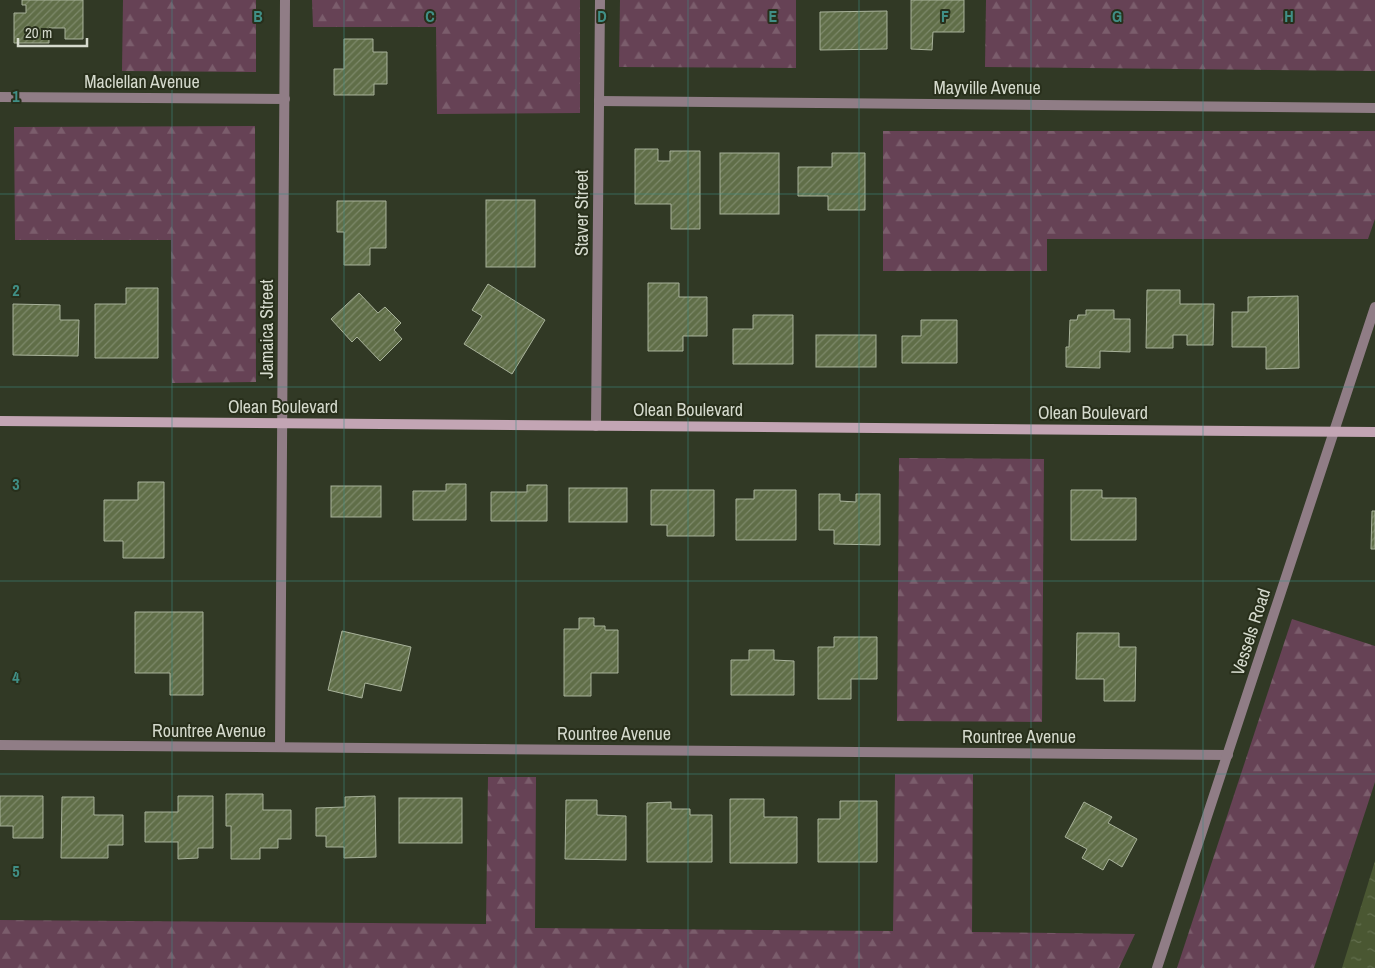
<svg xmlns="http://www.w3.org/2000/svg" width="1375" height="968" font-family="'Archivo Narrow',sans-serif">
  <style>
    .forest { fill: url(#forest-firs) }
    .water { fill: url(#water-ripples) }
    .building { fill: url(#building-hatch); stroke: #a8b29a }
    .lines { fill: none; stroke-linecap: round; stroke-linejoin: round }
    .street { stroke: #907d86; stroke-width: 10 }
    .secondary { stroke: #c3a5b4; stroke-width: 10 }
    .grid { fill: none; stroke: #408f86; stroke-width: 1; stroke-opacity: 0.55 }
    .labels { text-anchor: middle; stroke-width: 4; stroke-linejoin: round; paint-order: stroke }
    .street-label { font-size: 18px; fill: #d5dacd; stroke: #282f1b }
    .grid-label { font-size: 16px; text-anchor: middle; font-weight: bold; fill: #408f86; stroke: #282f1b; stroke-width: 4; stroke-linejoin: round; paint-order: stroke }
  </style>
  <defs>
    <pattern id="forest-firs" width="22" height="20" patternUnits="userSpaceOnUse" patternTransform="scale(1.25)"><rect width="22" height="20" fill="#664255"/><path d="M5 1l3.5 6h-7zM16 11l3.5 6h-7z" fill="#7b5d6c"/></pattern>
    <pattern id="water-ripples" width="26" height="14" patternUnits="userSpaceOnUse" patternTransform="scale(1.25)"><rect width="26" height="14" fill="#4a5732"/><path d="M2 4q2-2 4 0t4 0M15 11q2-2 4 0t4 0" fill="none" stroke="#636f4e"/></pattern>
    <pattern id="building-hatch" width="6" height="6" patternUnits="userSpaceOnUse" patternTransform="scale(1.25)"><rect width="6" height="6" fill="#606e48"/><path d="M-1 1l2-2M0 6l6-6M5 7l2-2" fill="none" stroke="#7d896a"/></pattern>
  </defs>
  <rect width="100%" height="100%" fill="#313925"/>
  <g class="forest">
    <polygon points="123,0 256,0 256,72 122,71"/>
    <polygon points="312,0 580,0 580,113 437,114 436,27 313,27"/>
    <polygon points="620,0 796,0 796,68 619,67"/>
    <polygon points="986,0 1375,0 1375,71 985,67"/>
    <polygon points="255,126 256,382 172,383 171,240 15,240 14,127"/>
    <polygon points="883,131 1375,131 1375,219 1368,239 1047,239 1047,271 883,271"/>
    <polygon points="899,458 1044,459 1042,722 897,721"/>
    <polygon points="1292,619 1375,646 1375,782 1314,968 1177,968"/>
    <polygon points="895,774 973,774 972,932 1135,934 1119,968 0,968 0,920 486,924 488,777 536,777 535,928 893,931"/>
  </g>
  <polygon class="water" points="1375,861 1375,968 1342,968"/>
  <g class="building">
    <polygon points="22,0 83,0 83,39 65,39 65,28 49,28 49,43 14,43 14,13 26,13 26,5 22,5"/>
    <polygon points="911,0 964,0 964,32 933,32 932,50 911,49"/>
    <polygon points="887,11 887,49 820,50 820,12"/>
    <polygon points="344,39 373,39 373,52 387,52 387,84 374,84 374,95 334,95 334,69 344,69"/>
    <polygon points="635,149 658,149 658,161 670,161 670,151 700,151 700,229 671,229 671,204 635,204"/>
    <rect x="720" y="153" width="59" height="61"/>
    <polygon points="832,153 865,153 865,210 828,210 828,196 798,196 798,167 832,167"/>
    <rect x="486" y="200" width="49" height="67"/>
    <polygon points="337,201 386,201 386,248 370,248 370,265 344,265 344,232 337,232"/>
    <polygon points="648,283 679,283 679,297 707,297 707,336 683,336 683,351 648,351"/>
    <polygon points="488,284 545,320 512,374 464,344 482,316 472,310"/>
    <polygon points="126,288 158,288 158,358 95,358 95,304 126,304"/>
    <polygon points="1147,290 1180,290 1180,304 1214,304 1213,345 1187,345 1187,335 1173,335 1173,348 1146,348"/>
    <polygon points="359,293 378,313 385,307 401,323 394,330 402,339 380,361 357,337 352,342 331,319"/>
    <polygon points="1298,296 1299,368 1266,369 1266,347 1232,347 1232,312 1248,312 1248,297"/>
    <polygon points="13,304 60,305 60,320 79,320 78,356 13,355"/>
    <polygon points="1086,310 1114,310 1114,319 1130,319 1130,352 1100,351 1100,368 1066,367 1066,347 1069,347 1070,320 1077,320 1078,315 1086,315"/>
    <polygon points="753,315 793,315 793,364 733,364 733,329 753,329"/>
    <polygon points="921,320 957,320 957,363 902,363 902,336 921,336"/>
    <rect x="816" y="335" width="60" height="32"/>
    <polygon points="138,482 164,482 164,558 123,558 123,541 104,541 104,500 138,500"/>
    <polygon points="446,484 466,484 466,520 413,520 413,491 446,491"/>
    <polygon points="527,485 547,485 547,521 491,521 491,492 527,492"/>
    <rect x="331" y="486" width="50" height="31"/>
    <rect x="569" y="488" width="58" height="34"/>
    <polygon points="651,490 714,490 714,536 667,536 667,525 651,525"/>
    <polygon points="754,490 796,490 796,540 736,540 736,499 754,499"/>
    <polygon points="1071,490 1102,490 1102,498 1136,498 1136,540 1071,540"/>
    <polygon points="819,494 840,494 840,501 856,502 856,494 880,494 880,545 834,544 834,530 819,530"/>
    <polygon points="1372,511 1375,511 1375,549 1371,549"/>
    <polygon points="135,612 203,612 203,695 170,695 170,673 135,673"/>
    <polygon points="579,618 594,618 594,626 605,626 605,630 618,630 618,673 591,673 591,696 564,696 564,629 579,629"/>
    <polygon points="342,631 411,647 401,691 365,683 362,698 328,690"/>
    <polygon points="1077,633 1119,633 1119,647 1136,647 1135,701 1104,701 1104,679 1076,679"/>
    <polygon points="834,637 877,637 877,679 851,679 851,699 818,699 818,647 834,647"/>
    <polygon points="749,650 774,650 774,660 794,661 794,695 731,695 731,660 749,660"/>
    <polygon points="226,794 263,794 263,810 291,810 291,839 278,839 278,848 260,848 260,859 231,859 231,826 226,826"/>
    <polygon points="0,796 43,796 43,838 13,838 13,826 0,826"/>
    <polygon points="178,796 213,796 213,848 198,848 198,858 178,859 178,842 145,842 145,812 178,812"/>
    <polygon points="375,796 376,857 344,858 344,847 326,847 326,836 316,836 316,808 345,807 345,797"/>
    <polygon points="62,797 94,797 94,815 123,815 123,845 108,845 108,858 61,858"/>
    <rect x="399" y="798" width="63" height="45"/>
    <polygon points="730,799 764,799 764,817 797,817 797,863 730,863"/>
    <polygon points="566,800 597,800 597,815 626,816 626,860 565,859"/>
    <polygon points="840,801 877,801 877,862 818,862 818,819 840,819"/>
    <polygon points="671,802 671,809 690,809 690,815 712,815 712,862 647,862 647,803"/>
    <polygon points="1084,802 1112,817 1108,823 1137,839 1122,867 1109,859 1103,870 1082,858 1087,849 1065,837"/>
  </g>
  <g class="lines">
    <g class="street">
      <polyline points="0,97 285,99"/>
      <polyline points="599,101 1375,108"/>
      <polyline points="596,426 600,0"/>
      <polyline points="0,745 1228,755"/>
      <polyline points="280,747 285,0"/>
      <polyline points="1157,968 1375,307"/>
    </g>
    <polyline class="secondary" points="0,421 1375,432"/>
  </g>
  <path class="grid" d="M172,0V968M344,0V968M516,0V968M688,0V968M859,0V968M1031,0V968M1203,0V968M0,194H1375M0,387H1375M0,581H1375M0,774H1375"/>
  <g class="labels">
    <g class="street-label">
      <text x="142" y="88">Maclellan Avenue</text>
      <text x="987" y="94">Mayville Avenue</text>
      <text transform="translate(582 213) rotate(-90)" y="6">Staver Street</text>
      <text transform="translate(267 329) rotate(-90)" y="6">Jamaica Street</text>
      <text x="283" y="413">Olean Boulevard</text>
      <text x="688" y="416">Olean Boulevard</text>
      <text x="1093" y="419">Olean Boulevard</text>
      <text transform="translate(1251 632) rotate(-72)" y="6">Vessels Road</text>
      <text x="209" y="737">Rountree Avenue</text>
      <text x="614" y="740">Rountree Avenue</text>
      <text x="1019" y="743">Rountree Avenue</text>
    </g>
  </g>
  <g class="grid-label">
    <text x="258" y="22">B</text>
    <text x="430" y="22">C</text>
    <text x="602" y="22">D</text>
    <text x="773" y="22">E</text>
    <text x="945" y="22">F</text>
    <text x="1117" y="22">G</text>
    <text x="1289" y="22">H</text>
    <text x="16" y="102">1</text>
    <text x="16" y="296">2</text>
    <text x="16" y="490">3</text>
    <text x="16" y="683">4</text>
    <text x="16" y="877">5</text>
  </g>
  <path d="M18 38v8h69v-8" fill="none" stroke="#d5dacd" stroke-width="2.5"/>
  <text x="25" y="38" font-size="15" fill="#d5dacd" stroke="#282f1b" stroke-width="4" paint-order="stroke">20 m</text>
</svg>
